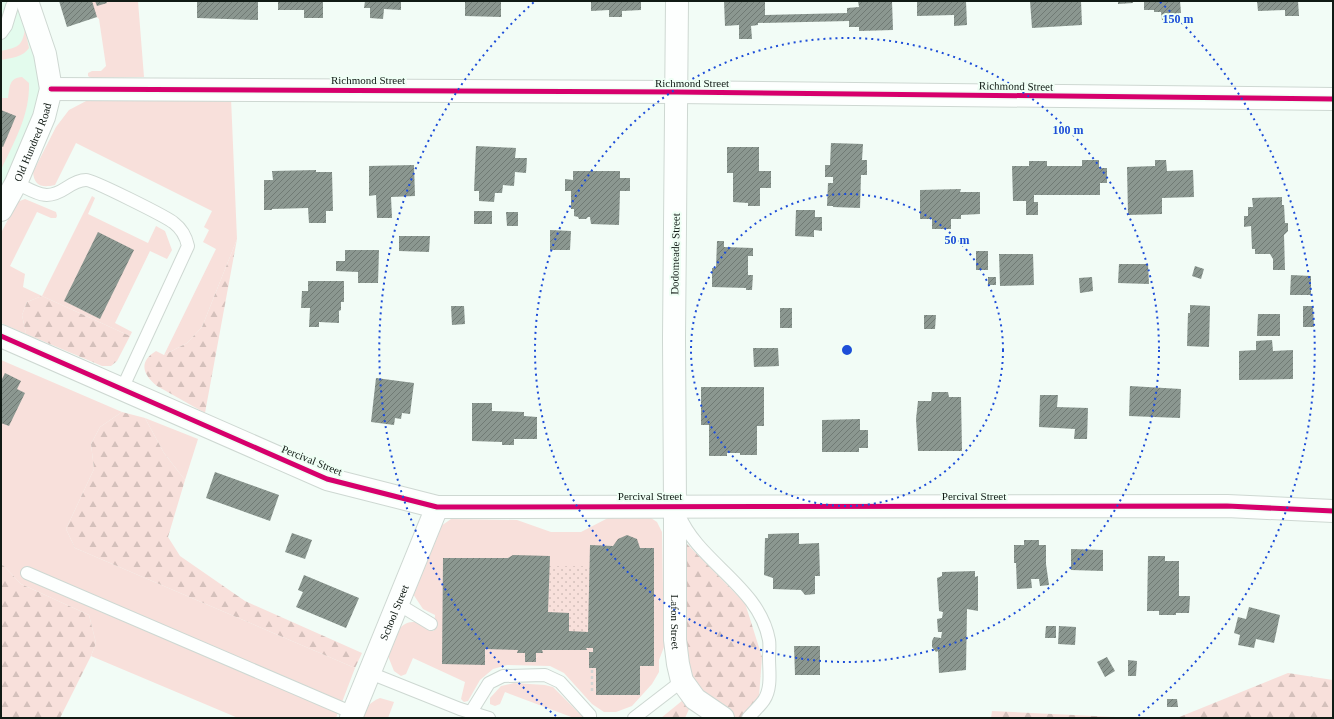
<svg xmlns="http://www.w3.org/2000/svg" width="1334" height="719" font-family="'Times New Roman',serif">
  <style>
    .built { fill: #e3fbed }
    .green { fill: #f8e0db }
    .forest { fill: url(#forest-firs) }
    .park { fill: url(#park-dots) }
    .building { fill: url(#building-hatch) }
    .lines { fill: none; stroke-linecap: round; stroke-linejoin: round }
    .service-casing { stroke: #ced8d2; stroke-width: 14 }
    .minor-casing { stroke: #ced8d2; stroke-width: 24 }
    .path { stroke: #d3d5d3; stroke-width: 2.5; stroke-dasharray: 3 3; stroke-linecap: butt }
    .service { stroke: #fdfffe; stroke-width: 12 }
    .minor { stroke: #fdfffe; stroke-width: 22 }
    .cycleway-casing { stroke: #effff5; stroke-width: 8 }
    .cycleway { stroke: #d6006c; stroke-width: 5 }
    .ring { fill: none; stroke: #1d4ed8; stroke-width: 2; stroke-dasharray: 2 4 }
    .labels { text-anchor: middle; stroke-width: 4; stroke-linejoin: round; paint-order: stroke }
    .street-label { font-size: 11px; fill: #111b15; stroke: #effff5 }
    .centre { fill: #1d4ed8; stroke: #effff5; stroke-width: 2 }
    .ring-label { font-size: 12px; text-anchor: middle; font-weight: bold; fill: #1d4ed8; stroke: #effff5; stroke-width: 4; stroke-linejoin: round; paint-order: stroke }
  </style>
  <defs>
    <pattern id="forest-firs" width="22" height="20" patternUnits="userSpaceOnUse"><rect width="22" height="20" fill="#f8e0db"/><path d="M5 1l3.5 6h-7zM16 11l3.5 6h-7z" fill="#d4c0bb"/></pattern>
    <pattern id="park-dots" width="8" height="8" patternUnits="userSpaceOnUse"><rect width="8" height="8" fill="#f8e0db"/><path d="M2 2h.1M6 6h.1" fill="none" stroke="#d4c0bb" stroke-width="1.8" stroke-linecap="round"/></pattern>
    <pattern id="building-hatch" width="6" height="6" patternUnits="userSpaceOnUse"><rect width="6" height="6" fill="#8b9790"/><path d="M-1 1l2-2M0 6l6-6M5 7l2-2" fill="none" stroke="#707a74"/></pattern>
  </defs>
  <rect width="100%" height="100%" fill="#f2fcf6"/>
  <polygon class="built" points="1,1 27,1 51,89 1,210"/>
  <g class="green">
    <polygon points="80,1 138,1 144,77 91,78 88,76 88,73 92,71 101,71 106,66 99,19"/>
    <path d="M25,29L29,48C23,57 11,58 1,60V51C18,47 22,47 25,29Z"/>
    <path d="M22,77L29,83C30,115 14,142 1,170V98H8C10,86 9,78 22,77Z"/>
    <path d="M231,98L237,239L202,327L187,343L164,355L216,249L203,242L209,230L204,227L212,211L76,143L55,185C42,188 34,186 33,172L56,127L69,110L88,100Z"/>
    <polygon points="92,196 95,198 88,214 148,243 156,226 165,231 172,250 167,259 150,251 115,323 132,332 130,336 42,296 27,302 22,315 26,334 1,323 1,233 17,202 25,199 56,212 57,216 56,218 51,218 37,212 10,266 25,274 23,287 42,296"/>
    <polygon points="1,360 122,412 100,427 91,444 94,469 66,529 75,548 355,668 336,718 238,718 91,656 96,643 89,615 21,584 1,563"/>
    <polygon points="145,418 198,439 185,480 164,453"/>
    <path d="M608,518H651L657,522L662,532L664,647L659,660V672L652,684L632,706L616,712H604L592,704L564,673L550,666L507,665L493,669L480,680L468,701L464,702L461,699L465,682L413,658L406,674L401,676L394,671L388,656C393,644 396,621 414,622C420,623 428,629 434,631L435,615L423,609L413,594L441,526L451,519L517,520L551,532H581Z"/>
    <polygon points="514,683 545,685 553,687 584,718 574,718 505,692 500,704 495,706 490,704 490,698 501,686"/>
    <path d="M380,698L394,702L388,718H361C365,708 370,702 380,698Z"/>
  </g>
  <g class="forest">
    <path d="M237,239L205,413L157,386C143,375 138,362 156,351L164,355L187,343L202,327Z"/>
    <polygon points="42,296 130,336 117,361 111,366 102,366 26,334 22,315 27,302"/>
    <polygon points="122,412 145,418 164,453 185,480 168,537 180,556 245,601 362,653 355,668 75,548 66,529 94,469 91,444 100,427"/>
    <polygon points="684,541 745,603 762,657 759,697 743,718 734,718 712,703 695,685 684,660"/>
    <polygon points="1,563 21,584 89,615 96,643 91,656 60,718 1,718"/>
    <polygon points="1288,673 1333,680 1333,718 1177,718"/>
    <polygon points="683,700 690,707 685,718 661,718"/>
    <polygon points="992,711 1136,718 991,718"/>
  </g>
  <polygon class="park" points="549,566 589,566 588,632 569,631 569,613 548,612"/>
  <g class="building">
    <polygon points="59,1 92,1 97,17 67,27"/>
    <polygon points="95,1 106,1 107,3 97,6"/>
    <polygon points="197,1 258,1 258,20 197,18"/>
    <polygon points="278,1 323,1 323,18 304,18 304,10 278,10"/>
    <polygon points="365,1 401,1 401,10 384,9 383,19 370,18 370,8 364,8"/>
    <polygon points="465,1 501,1 501,17 465,16"/>
    <polygon points="591,1 641,1 641,10 622,11 622,17 609,17 609,10 591,11"/>
    <polygon points="724,1 765,1 765,15 847,13 847,8 859,7 858,1 892,1 893,30 859,31 859,27 849,27 849,21 758,23 758,25 751,26 752,39 739,39 739,25 725,26"/>
    <polygon points="917,1 966,1 967,25 954,26 954,15 917,16"/>
    <polygon points="1030,1 1081,1 1082,25 1032,28"/>
    <polygon points="1118,1 1133,1 1133,3 1118,4"/>
    <polygon points="1144,1 1180,1 1181,13 1179,13 1179,20 1162,20 1161,12 1154,12 1154,10 1144,10"/>
    <polygon points="1257,1 1298,1 1299,16 1285,16 1285,10 1258,11"/>
    <polygon points="1,110 16,116 3,147 1,146"/>
    <polygon points="831,143 863,144 862,160 867,160 867,175 861,175 860,208 833,207 833,206 827,206 828,183 833,183 833,177 825,177 825,165 830,165"/>
    <polygon points="476,146 516,148 515,158 527,158 526,173 515,172 514,186 503,185 502,193 495,193 494,202 479,201 479,191 474,191"/>
    <polygon points="727,147 759,147 759,171 771,171 771,188 760,188 760,206 748,206 748,203 733,202 733,173 727,173"/>
    <polygon points="1082,160 1099,160 1099,168 1107,168 1107,183 1100,183 1100,195 1034,195 1034,202 1038,202 1038,215 1026,215 1026,201 1013,201 1012,166 1029,166 1029,161 1047,161 1047,166 1082,166"/>
    <polygon points="1155,160 1166,160 1167,171 1193,170 1194,197 1162,198 1162,214 1128,215 1127,167 1155,166"/>
    <polygon points="414,165 415,196 391,197 392,218 377,218 376,195 369,196 369,166"/>
    <polygon points="316,170 316,172 332,172 333,211 326,211 326,223 309,223 308,208 272,209 272,210 264,210 264,180 273,180 272,171"/>
    <polygon points="573,171 620,171 620,178 630,178 630,191 620,191 619,225 591,224 590,217 588,217 586,219 579,219 578,217 574,216 574,209 571,209 571,191 565,191 565,179 573,180"/>
    <polygon points="961,189 960,192 980,192 980,214 961,215 961,219 951,219 951,229 932,229 932,219 920,219 920,190"/>
    <polygon points="1282,197 1282,205 1284,205 1285,223 1288,223 1288,231 1284,235 1285,270 1273,270 1273,259 1270,254 1255,254 1255,249 1252,249 1251,226 1244,227 1244,216 1248,216 1248,207 1253,207 1252,198"/>
    <polygon points="796,210 815,210 815,217 822,217 822,231 814,230 814,237 795,236"/>
    <rect x="474" y="211" width="18" height="13"/>
    <polygon points="506,212 518,212 518,226 507,226"/>
    <polygon points="550,230 571,231 570,250 550,250"/>
    <polygon points="98,232 134,250 100,319 64,301"/>
    <polygon points="399,236 430,236 429,252 399,251"/>
    <polygon points="717,241 724,241 724,247 753,248 753,256 748,256 748,275 753,275 752,290 746,290 746,288 712,287 712,268 716,268"/>
    <polygon points="345,250 379,250 378,283 358,283 358,272 336,271 336,261 345,261"/>
    <rect x="976" y="251" width="12" height="19"/>
    <polygon points="999,254 1033,254 1034,285 1000,286"/>
    <polygon points="1119,264 1148,264 1149,284 1118,283"/>
    <polygon points="1195,266 1204,269 1201,279 1192,276"/>
    <polygon points="1291,275 1311,276 1311,295 1290,295"/>
    <rect x="988" y="277" width="8" height="8"/>
    <polygon points="1092,277 1093,291 1080,293 1079,278"/>
    <polygon points="308,281 344,281 344,302 341,302 341,310 339,311 339,323 319,322 319,327 309,327 310,308 301,308 302,291 308,291"/>
    <polygon points="1190,305 1210,306 1209,347 1187,346 1188,313 1190,313"/>
    <polygon points="451,306 464,306 465,324 452,325"/>
    <polygon points="1303,306 1313,306 1314,327 1303,327"/>
    <rect x="780" y="308" width="12" height="20"/>
    <polygon points="1258,314 1280,314 1280,336 1257,336"/>
    <polygon points="924,315 936,315 935,329 924,329"/>
    <polygon points="1272,340 1273,351 1293,350 1293,379 1239,380 1239,351 1256,350 1256,341"/>
    <polygon points="753,348 778,348 779,366 754,367"/>
    <polygon points="5,373 21,381 17,389 25,393 9,426 1,423 1,381"/>
    <polygon points="376,378 414,383 410,414 402,413 401,419 395,418 394,425 371,422"/>
    <polygon points="1130,386 1181,389 1180,418 1129,416"/>
    <polygon points="701,387 764,387 764,426 757,426 757,455 740,455 740,453 727,453 727,456 709,456 709,425 701,425"/>
    <polygon points="932,392 948,392 949,397 961,397 962,451 918,451 916,419 918,401 931,401"/>
    <polygon points="1040,395 1058,395 1057,407 1088,408 1087,439 1074,439 1075,429 1039,427"/>
    <polygon points="472,403 492,403 492,411 524,412 524,416 537,417 537,439 514,439 514,445 502,445 502,442 472,441"/>
    <polygon points="860,419 860,430 868,430 868,448 859,448 859,452 822,452 822,420"/>
    <polygon points="215,472 279,495 270,521 206,498"/>
    <polygon points="292,533 312,540 305,559 285,552"/>
    <polygon points="799,533 799,544 819,543 820,576 815,576 815,594 805,595 801,590 773,589 773,578 764,575 765,538 768,538 768,534"/>
    <polygon points="627,535 637,539 640,548 654,548 654,666 640,666 640,695 596,695 596,668 589,668 589,652 593,652 593,648 586,648 587,650 542,650 543,653 536,653 536,662 525,662 525,653 517,653 518,650 485,649 485,665 442,664 443,558 508,558 513,555 550,556 548,612 569,613 569,631 588,632 590,545 613,546 618,539"/>
    <polygon points="1024,540 1039,540 1039,545 1046,545 1046,564 1049,585 1040,586 1039,579 1031,579 1032,588 1017,589 1016,563 1014,563 1014,545 1024,545"/>
    <polygon points="1071,549 1103,550 1103,571 1071,570"/>
    <polygon points="1148,556 1165,556 1165,561 1179,561 1179,596 1190,596 1189,613 1176,613 1176,615 1159,615 1159,611 1147,611"/>
    <polygon points="975,571 975,577 978,576 978,611 967,609 966,670 939,673 938,651 936,652 932,647 932,641 934,637 941,638 942,632 938,632 937,619 942,618 943,612 939,611 937,578 942,576 942,572"/>
    <polygon points="304,575 359,598 346,628 296,607 303,592 298,590"/>
    <polygon points="1249,607 1280,615 1274,643 1256,639 1254,648 1238,645 1240,635 1234,633 1238,617 1246,619"/>
    <polygon points="1046,626 1056,626 1056,638 1045,638"/>
    <polygon points="1059,626 1076,627 1075,645 1058,644"/>
    <polygon points="794,646 820,646 820,675 795,675"/>
    <polygon points="1107,657 1115,671 1105,677 1097,662"/>
    <polygon points="1128,660 1137,661 1136,676 1128,676"/>
    <polygon points="1167,699 1177,699 1178,707 1167,707"/>
  </g>
  <g class="lines">
    <g class="service-casing">
      <g id="service">
        <polyline points="1,33 6,26 12,6"/>
        <path d="M16,183C36,192 45,202 66,188C72,184 79,180 86,180C93,180 167,217 174,223C182,229 186,237 188,246L122,389"/>
        <path d="M679,515C699,563 759,586 769,640C770,645 769,652 769,658C769,671 772,688 764,700C760,706 753,712 748,718"/>
        <polyline points="27,573 353,713"/>
        <polyline points="398,604 431,624"/>
        <polyline points="370,673 460,709 489,718"/>
        <polyline points="471,712 489,683 503,676 545,675 560,682 590,715 590,718"/>
        <polyline points="634,718 682,681"/>
      </g>
    </g>
    <g class="minor-casing">
      <g id="minor">
        <path id="s1" d="M677,1L674,339L675,506V640L678,664L682,681L695,699L723,718"/>
        <polyline points="51,89 677,92 1333,99"/>
        <path id="s2" d="M1,210L16,183L44,117L51,89L45,54L27,1"/>
        <polyline points="1,336 327,479 437,507 1227,506 1333,511"/>
        <path id="s3" d="M351,718L437,507"/>
      </g>
    </g>
    <polyline class="path" points="592,691 592,668"/>
    <use href="#service" class="service"/>
    <use href="#minor" class="minor"/>
    <g class="cycleway-casing">
      <g id="cycleway">
        <polyline points="51,89 677,92 1333,99"/>
        <polyline points="1,336 327,479 437,507 1227,506 1333,511"/>
      </g>
    </g>
    <use href="#cycleway" class="cycleway"/>
  </g>
  <g class="ring">
    <circle cx="847" cy="350" r="156"/>
    <circle cx="847" cy="350" r="312"/>
    <path d="M556 716A468 468 0 0 1 534 2M1160 2A468 468 0 0 1 1138 716"/>
  </g>
  <g class="labels">
    <g class="street-label">
      <text x="368" y="84">Richmond Street</text>
      <text x="692" y="87">Richmond Street</text>
      <text transform="translate(1016 86) rotate(1)" y="4">Richmond Street</text>
      <text dy="4" stroke="none"><textPath href="#s2" startOffset="75">Old Hundred Road</textPath></text>
      <text transform="translate(675 254) rotate(-89)" y="4">Dodomeade Street</text>
      <text transform="translate(312 460) rotate(22)" y="4">Percival Street</text>
      <text x="650" y="500">Percival Street</text>
      <text x="974" y="500">Percival Street</text>
      <text dy="4" stroke="none"><textPath href="#s3" startOffset="114">School Street</textPath></text>
      <text dy="4" stroke="none"><textPath href="#s1" startOffset="621">Lafon Street</textPath></text>
    </g>
  </g>
  <circle cx="847" cy="350" r="6" class="centre"/>
  <g class="ring-label">
    <text x="1178" y="23">150 m</text>
    <text x="1068" y="134">100 m</text>
    <text x="957" y="244">50 m</text>
  </g>
  <rect width="1334" height="719" fill="none" stroke="#111b15" stroke-width="4"/>
</svg>
